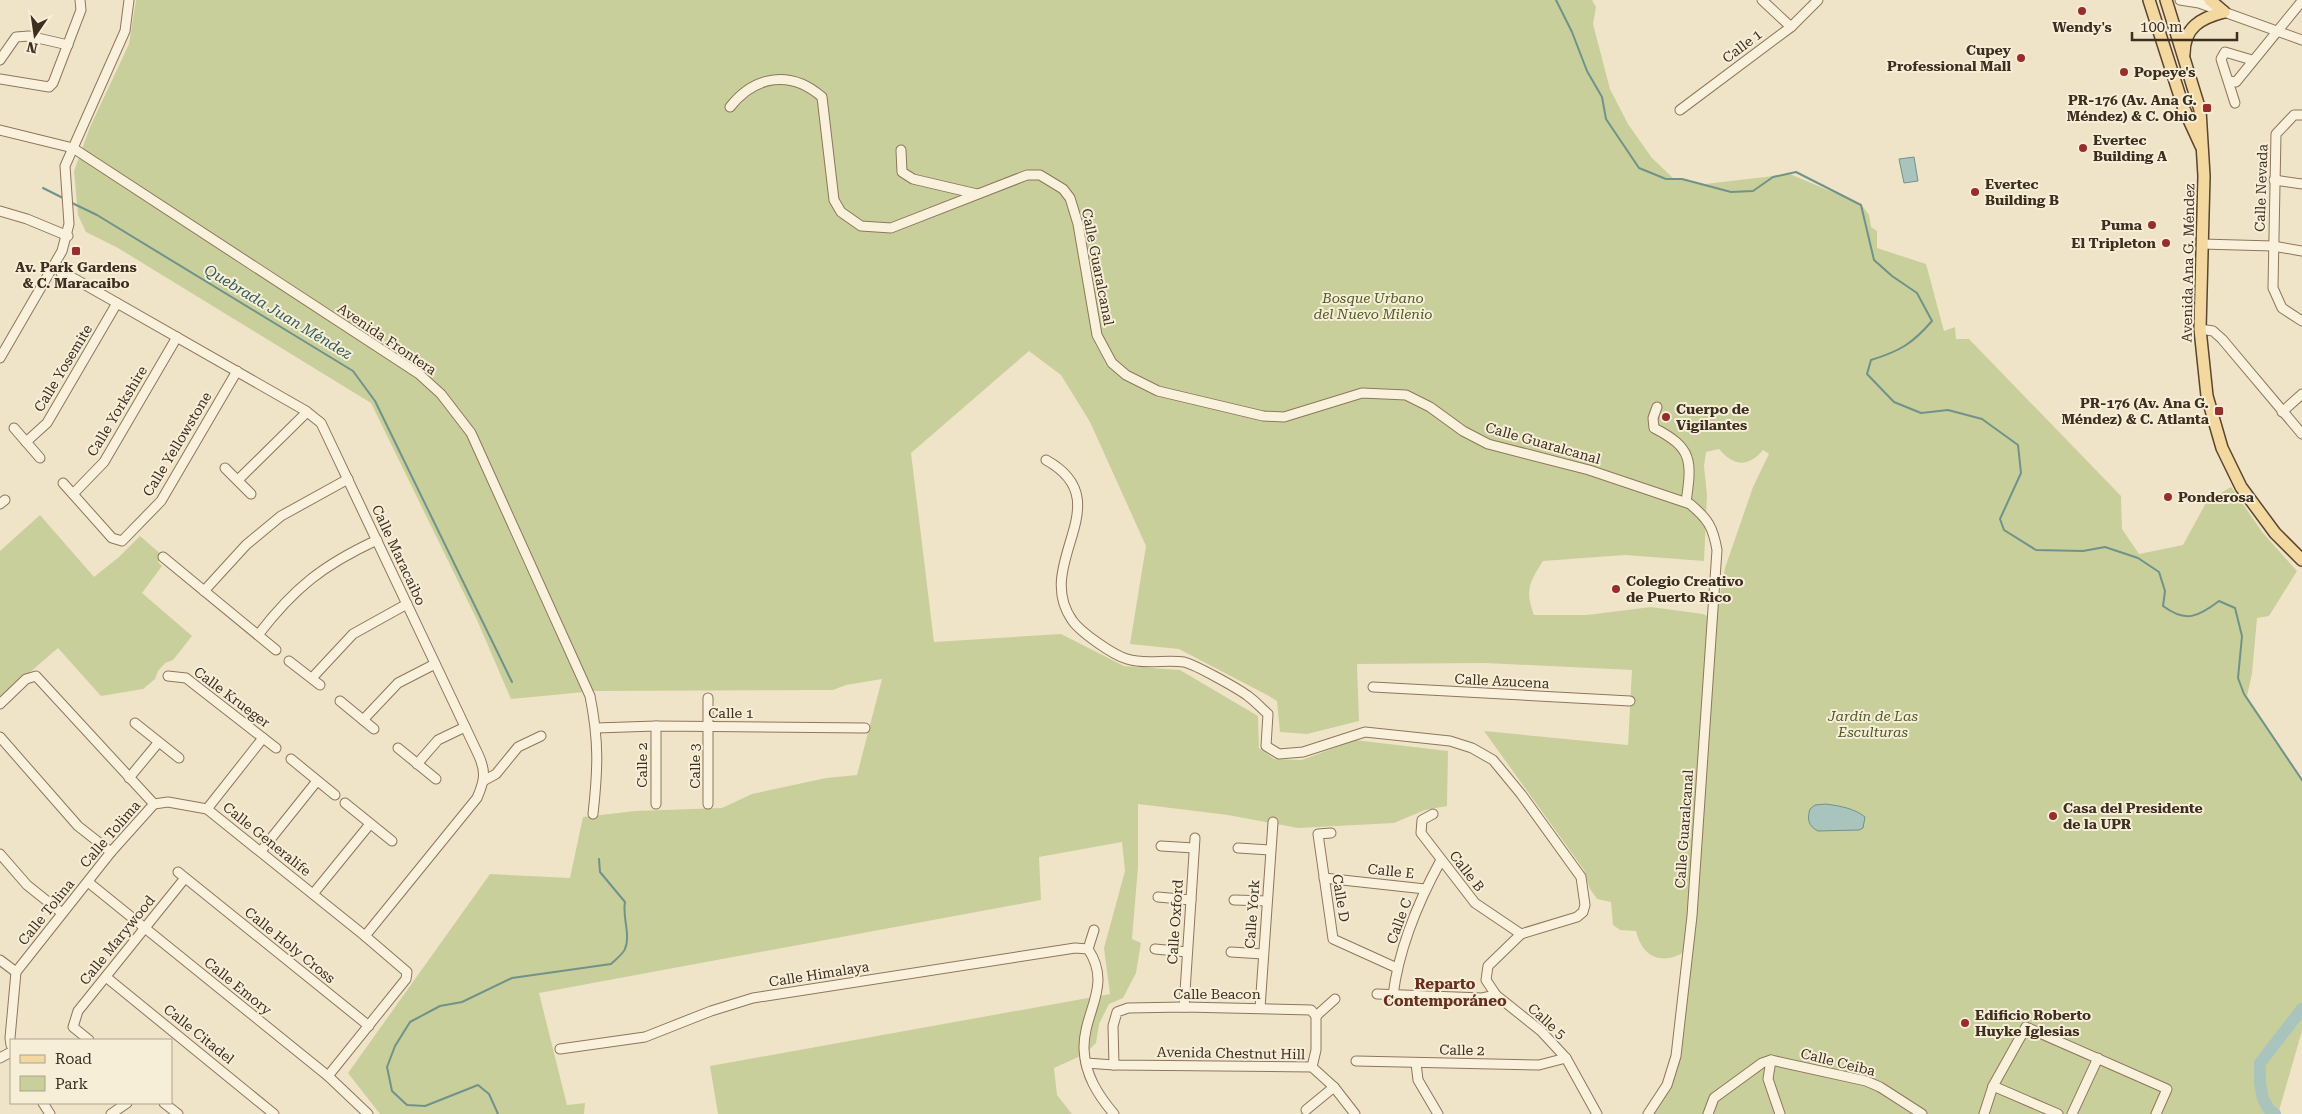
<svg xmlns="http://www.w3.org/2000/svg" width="2302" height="1114" font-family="'Roboto Serif',serif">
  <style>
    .green { fill: #c9cf9b; fill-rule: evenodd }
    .water { fill: #a9c4bc; stroke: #6f938a }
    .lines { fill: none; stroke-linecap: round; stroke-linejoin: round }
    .stream { stroke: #6f938a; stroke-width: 2 }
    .river { stroke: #a9c4bc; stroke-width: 12 }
    .minor-casing { stroke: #8d765c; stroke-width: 11 }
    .major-casing { stroke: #5b4430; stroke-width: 14 }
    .minor { stroke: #faf1dc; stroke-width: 9 }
    .major { stroke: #f3d9a0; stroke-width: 11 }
    .poi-dot { fill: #9e2a2b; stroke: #f7eed8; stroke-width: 2 }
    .labels { text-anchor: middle; stroke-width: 4; stroke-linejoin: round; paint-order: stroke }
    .poi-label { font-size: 14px; font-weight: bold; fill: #3d2e20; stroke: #f7eed8; text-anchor: start }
    .street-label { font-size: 14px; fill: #3d2e20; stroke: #f7eed8 }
    .park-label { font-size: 14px; font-style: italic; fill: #4d5a26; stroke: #f7eed8 }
    .water-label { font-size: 15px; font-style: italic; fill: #2f5d5a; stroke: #f7eed8 }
    .neighbourhood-label { font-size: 15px; font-weight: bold; fill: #6b2e1e; stroke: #f7eed8 }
  </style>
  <rect width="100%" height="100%" fill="#f0e4c8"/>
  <g class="green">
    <path d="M136,0H1592L1596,7L1593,24L1610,89L1628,124L1652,158L1673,178L1705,184L1790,174L1861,204L1869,215L1871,227L1877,231V248L1926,264L1944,331L1955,327L1956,339H1969L2121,496L2122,529L2139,554L2183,545L2207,501L2231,487L2263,533L2297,571L2269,616L2257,618L2252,674L2247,696L2302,779V1031L2278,1114H1645L1677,1071L1684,1032L1690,948C1667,966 1643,961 1636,931L1620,930L1613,925L1611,902L1597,899L1590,889L1584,870L1484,731L1628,745L1632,670L1485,663L1357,664L1359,721L1307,734L1280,732L1277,701L1267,695L1179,649L1130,644L1146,546L1090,422L1061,375L1029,351L911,453L934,642L1061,634L1124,666L1180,670L1258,716L1259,748L1274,759L1302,760L1355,740L1448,751L1447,806L1425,810L1394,823L1298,828L1228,815L1138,804V867L1132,939L1141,943L1136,973L1123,998L1109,1004L1099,1024L1096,1043L1085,1054L1054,1068L1057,1095L1072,1114H718L710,1066L1110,994L1104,948L1125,871L1122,842L1039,857L1041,900L539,993L567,1105L585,1103L584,1114H380L348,1073L490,874L570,878L583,817L635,811L722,808L752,794L826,778L857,775L882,679L846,685L833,690L595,691L511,699L477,620L371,403L118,248L86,232L78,215L74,171L90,127L129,44ZM1719,449C1734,467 1749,467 1763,450L1769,454L1753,487L1725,568L1715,620L1703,614L1651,607L1587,615H1534C1525,590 1529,583 1543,561L1625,555L1704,561L1707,495L1704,466L1706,452Z"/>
    <polygon points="40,515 94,577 119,557 140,536 162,555 158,562 162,566 142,593 192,636 173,660 165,663 158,671 155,679 143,689 101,696 58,648 0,698 0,551"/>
  </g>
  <g class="water">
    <polygon points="1914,157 1918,181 1904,183 1899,159"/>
    <path d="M1826,804C1839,806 1854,808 1865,817L1863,828L1859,830L1818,831C1808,826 1807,819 1810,809L1815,805Z"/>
  </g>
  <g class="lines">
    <g class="stream">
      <path d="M1556,0L1572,32L1587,71L1602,97L1606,119L1639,168L1666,179H1682L1731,192L1753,191L1773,177L1796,172L1861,205L1874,260L1892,276L1917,293L1932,321C1912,344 1900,351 1871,360L1867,374L1894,402L1921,413L1948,410L1982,419L2018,445L2021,473L2000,519L2004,530L2036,550L2083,551L2105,547L2138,558L2159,572L2165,591L2163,606C2186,623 2198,617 2219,601L2235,608L2242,636L2238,678L2244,694L2302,780"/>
      <polyline points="43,188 63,198"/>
      <polyline points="70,202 97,215 353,371 375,401 512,682"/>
      <path d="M498,1114L489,1094L478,1085L425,1106L407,1105L392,1091L387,1067L395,1046L410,1022L440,1006L462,1002L512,978L611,964C615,960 623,954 625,949C631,935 622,917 625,902L600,872L599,859"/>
    </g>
    <polyline class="river" points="2275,1114 2270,1111 2263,1099 2260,1083 2260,1063 2302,1009"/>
    <g class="minor-casing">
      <g id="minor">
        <polyline points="1762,0 1791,27"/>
        <polyline points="2180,0 2199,3 2302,40"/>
        <polyline points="0,60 16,37 29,36 68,45"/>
        <polyline points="0,79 49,87 53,83 81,10 80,0"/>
        <polyline points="2229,81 2236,82 2302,1"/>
        <polyline points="2235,103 2221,59 2225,52 2252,60"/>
        <path d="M730,107C755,75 791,70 822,97L834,200L841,212L861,226L891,228L1027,175H1040L1063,189L1070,198L1078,224L1097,335L1112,363L1126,375L1158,391L1263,416L1284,417L1362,393L1406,395L1430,407L1463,431L1488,444L1589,470L1690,504C1708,519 1713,527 1717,550L1692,916L1676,1056L1667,1085L1648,1114"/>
        <polyline points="1680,110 1791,27 1818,0"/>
        <polyline points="2302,115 2294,115 2276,134 2273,288 2282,308 2302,321"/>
        <path d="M0,130L73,148L419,374L441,394L471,433L590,696C599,741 598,769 593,814"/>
        <polyline points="901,150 902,172 913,179 977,194"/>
        <polyline points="2274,180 2302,184"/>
        <polyline points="0,211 27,219 68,236"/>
        <polyline points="2202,244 2273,246 2302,251"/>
        <path d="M60,269L61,273L75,279L306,411L321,423L478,754C486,771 485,780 477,798L365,936"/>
        <polyline points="2200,329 2213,331 2222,339 2302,434"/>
        <polyline points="0,358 62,251 69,224 65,166 125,31 129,0"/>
        <path d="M1657,407L1653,418L1654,428C1693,448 1692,461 1686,502"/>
        <polyline points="2282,412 2302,394"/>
        <polyline points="14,428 40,458"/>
        <polyline points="26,442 47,423 117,303"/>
        <path d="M1046,460C1122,502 1032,563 1072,620C1080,632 1113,655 1127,659C1145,665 1166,659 1184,662C1196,665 1237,688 1248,696C1255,701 1261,708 1268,714L1266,746L1279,754L1303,752L1365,732L1450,741L1472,748L1493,760L1521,794L1581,877L1585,905L1583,912L1577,917L1521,934L1488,966L1486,980L1496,995L1541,1031L1566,1058L1597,1114"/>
        <polyline points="225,468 251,494"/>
        <polyline points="238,480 307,412"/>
        <polyline points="63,483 112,538 122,541 161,501 237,371"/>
        <polyline points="73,494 104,462 177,337"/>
        <polyline points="0,504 5,500"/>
        <polyline points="163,557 276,650"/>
        <polyline points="204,591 246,545 281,516 348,479"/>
        <path d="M258,635C294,588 323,565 377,540"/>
        <polyline points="289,661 320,685"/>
        <polyline points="168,676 186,678 276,748"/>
        <polyline points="312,678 353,634 407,604"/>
        <polyline points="1373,687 1630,701"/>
        <polyline points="340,701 374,729"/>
        <polyline points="0,704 26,679 36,676 154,804 168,802 207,809 365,936 407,972 406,979 328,1076"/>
        <polyline points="363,720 398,683 435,664"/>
        <polyline points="135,723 179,758"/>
        <polyline points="596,728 656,726 865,728"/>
        <polyline points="0,737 78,826 111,852"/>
        <polyline points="398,748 436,779"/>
        <polyline points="291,759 335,795"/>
        <polyline points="417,764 438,740 465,727"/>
        <polyline points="129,778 158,743"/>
        <polyline points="485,780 496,774 518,747 541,736"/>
        <polyline points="345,803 392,841"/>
        <polyline points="656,804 656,726"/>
        <polyline points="708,804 708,698"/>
        <polyline points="207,809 263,738"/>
        <polyline points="1433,814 1422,820 1421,833 1475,903 1521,934"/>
        <polyline points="1331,833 1318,834 1333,939 1397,968"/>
        <polyline points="1161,846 1194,848"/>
        <polyline points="1238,848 1270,850"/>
        <polyline points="261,851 317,781"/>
        <polyline points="0,854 27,885 62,913"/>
        <polyline points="178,872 369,1026"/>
        <polyline points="1324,878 1425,889"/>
        <polyline points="88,882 328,1076 368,1114"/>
        <polyline points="313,894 370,824"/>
        <polyline points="1158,897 1191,900"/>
        <polyline points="1234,900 1267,901"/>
        <path d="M1088,949C1113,986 1083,1012 1084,1049C1085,1075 1098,1095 1114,1114"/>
        <polyline points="1088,949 1094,930"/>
        <polyline points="1155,949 1187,952"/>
        <polyline points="1231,952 1263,954"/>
        <polyline points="0,960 16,972"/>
        <polyline points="106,977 274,1114"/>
        <polyline points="1377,994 1482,998 1496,995"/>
        <path d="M1393,995C1399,948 1418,902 1441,860"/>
        <polyline points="1184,1007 1195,838"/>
        <polyline points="1260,1008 1273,822"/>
        <polyline points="1316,1016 1335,999"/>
        <polyline points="89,1040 73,1027 78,1011 185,878"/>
        <polyline points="11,1045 10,1038 16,972 111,852 154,804"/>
        <polyline points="560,1049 645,1037 711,1011 753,998 1075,948 1088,949"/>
        <polyline points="0,1058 11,1052"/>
        <polyline points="1771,1060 1768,1079 1780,1114"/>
        <polyline points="1356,1061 1539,1065 1566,1058"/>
        <polyline points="1086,1063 1114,1065 1312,1067 1334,1087 1355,1114"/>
        <polyline points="1416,1063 1418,1080 1438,1114"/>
        <polyline points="1114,1065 1113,1026 1117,1012 1128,1008 1184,1007 1311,1010 1316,1016 1316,1050 1312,1067"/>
        <polyline points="1993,1086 2058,1114"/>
        <polyline points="43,1103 50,1114"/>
        <polyline points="164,1103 178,1114"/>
        <polyline points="1306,1110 1334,1087"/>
        <polyline points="111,1114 127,1103"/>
        <polyline points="1708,1114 1714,1098 1762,1063 1771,1060 1866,1081 1880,1087 1922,1114"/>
        <polyline points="1984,1114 1993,1086 2026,1027 2167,1089 2156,1114"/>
        <polyline points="2072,1114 2098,1058"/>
      </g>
    </g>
    <g class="major-casing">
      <g id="major">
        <polyline points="2149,0 2184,109 2201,146"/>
        <polyline points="2166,0 2200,110 2204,176 2200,329 2207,396 2222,448 2241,487 2275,533 2302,560"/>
        <polyline points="2210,0 2224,12"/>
        <path d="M2184,54C2184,27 2201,18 2224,12"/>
      </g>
    </g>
    <use href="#minor" class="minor"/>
    <use href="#major" class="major"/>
  </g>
  <g class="poi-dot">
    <circle cx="2082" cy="11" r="5"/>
    <circle cx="2021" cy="58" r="5"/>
    <circle cx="2124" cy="72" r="5"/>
    <rect x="2202" y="103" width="10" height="10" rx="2.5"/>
    <circle cx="2083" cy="148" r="5"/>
    <circle cx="1975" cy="192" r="5"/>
    <circle cx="2152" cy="225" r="5"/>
    <circle cx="2166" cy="243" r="5"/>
    <rect x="71" y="246" width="10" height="10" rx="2.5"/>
    <rect x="2214" y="406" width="10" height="10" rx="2.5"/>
    <circle cx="1666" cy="417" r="5"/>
    <circle cx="2168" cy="497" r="5"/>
    <circle cx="1616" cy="589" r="5"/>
    <circle cx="2053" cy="816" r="5"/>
    <circle cx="1965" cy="1023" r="5"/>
  </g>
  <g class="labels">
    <g class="poi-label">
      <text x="2082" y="32" text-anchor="middle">Wendy's</text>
      <text x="2011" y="55" text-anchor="end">Cupey<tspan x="2011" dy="16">Professional Mall</tspan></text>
      <text x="2134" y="77">Popeye's</text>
      <text x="2197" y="105" text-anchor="end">PR-176 (Av. Ana G.<tspan x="2197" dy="16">Méndez) &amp; C. Ohio</tspan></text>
      <text x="2093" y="145">Evertec<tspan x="2093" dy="16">Building A</tspan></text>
      <text x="1985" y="189">Evertec<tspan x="1985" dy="16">Building B</tspan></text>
      <text x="2142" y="230" text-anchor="end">Puma</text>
      <text x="2156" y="248" text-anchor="end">El Tripleton</text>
      <text x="76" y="272" text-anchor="middle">Av. Park Gardens<tspan x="76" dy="16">&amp; C. Maracaibo</tspan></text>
      <text x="2209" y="408" text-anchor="end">PR-176 (Av. Ana G.<tspan x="2209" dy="16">Méndez) &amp; C. Atlanta</tspan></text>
      <text x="1676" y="414">Cuerpo de<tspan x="1676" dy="16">Vigilantes</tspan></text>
      <text x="2178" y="502">Ponderosa</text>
      <text x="1626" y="586">Colegio Creativo<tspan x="1626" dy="16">de Puerto Rico</tspan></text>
      <text x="2063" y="813">Casa del Presidente<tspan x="2063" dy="16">de la UPR</tspan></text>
      <text x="1975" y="1020">Edificio Roberto<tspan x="1975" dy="16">Huyke Iglesias</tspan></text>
    </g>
    <g class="street-label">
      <text transform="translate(1742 46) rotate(-37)" y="5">Calle 1</text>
      <text transform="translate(2261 188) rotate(-88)" y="5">Calle Nevada</text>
      <text transform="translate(2188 263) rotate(-89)" y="5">Avenida Ana G. Méndez</text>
      <text transform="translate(1098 267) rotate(79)" y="5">Calle Guaralcanal</text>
      <text transform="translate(387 339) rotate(34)" y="5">Avenida Frontera</text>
      <text transform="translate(63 368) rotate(-59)" y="5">Calle Yosemite</text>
      <text transform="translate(117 411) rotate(-59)" y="5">Calle Yorkshire</text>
      <text transform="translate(1543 443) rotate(16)" y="5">Calle Guaralcanal</text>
      <text transform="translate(177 444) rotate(-59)" y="5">Calle Yellowstone</text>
      <text transform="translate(399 555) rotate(65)" y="5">Calle Maracaibo</text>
      <text transform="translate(1502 681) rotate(3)" y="5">Calle Azucena</text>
      <text transform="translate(232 697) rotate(37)" y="5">Calle Krueger</text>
      <text x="731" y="718">Calle 1</text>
      <text transform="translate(642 765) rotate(-90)" y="5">Calle 2</text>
      <text transform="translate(695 766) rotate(-90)" y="5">Calle 3</text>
      <text transform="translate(1684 829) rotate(-86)" y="5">Calle Guaralcanal</text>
      <text transform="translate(110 834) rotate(-49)" y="5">Calle Tolima</text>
      <text transform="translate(267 839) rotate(39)" y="5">Calle Generalife</text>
      <text transform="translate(1391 871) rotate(6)" y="5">Calle E</text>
      <text transform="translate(1467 871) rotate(52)" y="5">Calle B</text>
      <text transform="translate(1341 898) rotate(81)" y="5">Calle D</text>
      <text transform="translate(46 912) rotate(-51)" y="5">Calle Tolina</text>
      <text transform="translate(1252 914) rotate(-86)" y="5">Calle York</text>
      <text transform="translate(1399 921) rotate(-70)" y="5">Calle C</text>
      <text transform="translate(1175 922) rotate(-86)" y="5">Calle Oxford</text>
      <text transform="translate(117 940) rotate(-51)" y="5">Calle Marywood</text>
      <text transform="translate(290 945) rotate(39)" y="5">Calle Holy Cross</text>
      <text transform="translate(819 974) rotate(-9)" y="5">Calle Himalaya</text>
      <text transform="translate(238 986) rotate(39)" y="5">Calle Emory</text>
      <text x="1217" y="999">Calle Beacon</text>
      <text transform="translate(1547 1021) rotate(42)" y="5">Calle 5</text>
      <text transform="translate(199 1034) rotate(39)" y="5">Calle Citadel</text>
      <text transform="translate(1462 1050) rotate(1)" y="5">Calle 2</text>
      <text transform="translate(1231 1053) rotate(1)" y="5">Avenida Chestnut Hill</text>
      <text transform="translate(1838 1062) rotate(14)" y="5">Calle Ceiba</text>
    </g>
    <g class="park-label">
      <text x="1373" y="303">Bosque Urbano<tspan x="1373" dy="16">del Nuevo Milenio</tspan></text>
      <text x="1873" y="721">Jardín de Las<tspan x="1873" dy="16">Esculturas</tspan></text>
    </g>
    <g class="water-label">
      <text transform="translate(278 312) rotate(31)" y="5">Quebrada Juan Méndez</text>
    </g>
    <g class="neighbourhood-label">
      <text x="1445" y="989">Reparto<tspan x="1445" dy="17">Contemporáneo</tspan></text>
    </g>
  </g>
  <rect x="10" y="1039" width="162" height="65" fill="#f7eed8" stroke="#ada18e"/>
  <rect x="20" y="1055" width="25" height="8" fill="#f3d9a0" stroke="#ada18e"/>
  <text x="55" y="1064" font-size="15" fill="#3d2e20">Road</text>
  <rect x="20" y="1076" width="25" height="15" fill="#c9cf9b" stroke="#ada18e"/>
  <text x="55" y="1089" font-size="15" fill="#3d2e20">Park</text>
  <g transform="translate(35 35) rotate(193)" stroke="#f7eed8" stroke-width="4" paint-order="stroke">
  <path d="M0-4L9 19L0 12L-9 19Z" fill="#3d2e20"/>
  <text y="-8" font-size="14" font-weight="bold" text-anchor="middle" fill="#3d2e20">N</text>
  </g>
  <path d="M2132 32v8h105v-8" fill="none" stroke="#3d2e20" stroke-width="2.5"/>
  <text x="2140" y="32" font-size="15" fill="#3d2e20" stroke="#f7eed8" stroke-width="4" paint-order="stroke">100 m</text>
</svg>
